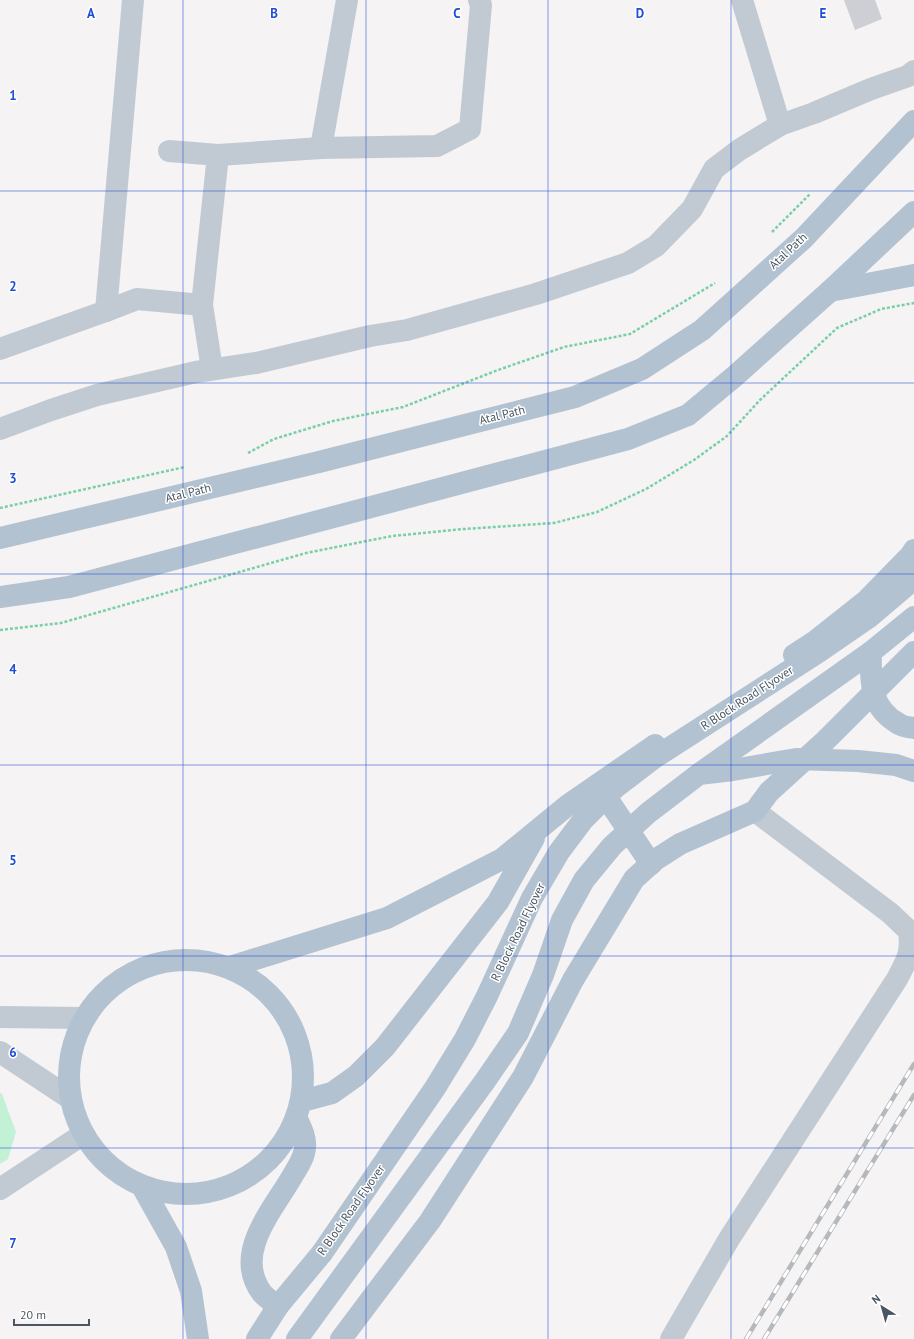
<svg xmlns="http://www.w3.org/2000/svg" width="914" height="1339" font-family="'PT Sans',sans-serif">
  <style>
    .green { fill: #c3f1d5 }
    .building { fill: #cdcfd5 }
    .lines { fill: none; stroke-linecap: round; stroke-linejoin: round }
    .path { stroke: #7ad0a6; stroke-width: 2.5; stroke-dasharray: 3 2; stroke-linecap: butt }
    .minor { stroke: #c1cad2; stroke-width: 22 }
    .major { stroke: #b3c2d1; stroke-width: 22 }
    .rail-casing { stroke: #b5b8bd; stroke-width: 4.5 }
    .rail { stroke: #fff; stroke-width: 3; stroke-dasharray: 9; stroke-linecap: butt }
    .major-bridge { stroke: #b3c2d1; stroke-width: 22 }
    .grid { fill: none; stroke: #1d4ed8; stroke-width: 1; stroke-opacity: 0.55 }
    .labels { text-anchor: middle; stroke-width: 3; stroke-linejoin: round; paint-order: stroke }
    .street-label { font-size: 12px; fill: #4a5661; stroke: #fff }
    .grid-label { font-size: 13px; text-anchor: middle; font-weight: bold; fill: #1d4ed8; stroke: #fff; stroke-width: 3; stroke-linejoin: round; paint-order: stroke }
  </style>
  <rect width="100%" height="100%" fill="#f5f3f3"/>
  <polygon class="green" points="0,1093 2,1094 16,1132 8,1159 0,1164"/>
  <polygon class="building" points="844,0 875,0 882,19 855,30"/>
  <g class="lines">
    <g class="path">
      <polyline points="772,232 810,194"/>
      <polyline points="248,453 274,439 333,421 403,407 498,370 564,347 630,334 715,283"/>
      <polyline points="0,508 185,467"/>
      <polyline points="0,630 61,623 306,553 392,536 464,529 554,523 597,512 646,489 694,460 727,436 760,400 837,328 881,309 914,303"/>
    </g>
    <g class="minor">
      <polyline points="742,0 780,125"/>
      <polyline points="321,148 347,0"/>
      <polyline points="169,151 218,155 202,305 212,369"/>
      <polyline points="218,155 321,148 437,146 470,129 481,5 479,0"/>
      <polyline points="106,311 137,299 202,305"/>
      <polyline points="0,349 106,311 133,0"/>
      <polyline points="0,429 51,410 97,395 196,372 256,363 370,336 407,330 536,294 628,263 656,246 692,209 714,169 739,150 780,125 814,113 871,89 908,76 914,71"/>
      <polyline points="0,1017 83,1018"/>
      <polyline points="0,1052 68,1097"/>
      <polyline points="0,1189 82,1135"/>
      <path d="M671,1339L729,1239L897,979C907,960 912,953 909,931L890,913L755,811"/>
    </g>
    <g class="major">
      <polyline points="830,291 914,275"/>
      <polyline points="0,538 319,462 575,397 642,369 702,330 804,238 914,121"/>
      <polyline points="0,597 69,587 628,439 688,415 735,376 830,291 914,212"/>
      <polyline points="794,655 814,642 867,600 910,556 914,550"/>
      <polyline points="699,774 871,652 914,617"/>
      <polyline points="598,785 651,864"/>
      <circle cx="186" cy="1077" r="117"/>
      <polyline points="230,967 387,918 502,859 568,805 655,745"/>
      <polyline points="302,1101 332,1093 356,1076 385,1047 498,902 534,838"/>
      <polyline points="143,1188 176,1247 191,1291 198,1339"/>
      <path d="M278,1306C273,1302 266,1298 262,1293C232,1253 274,1209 293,1175C298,1167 305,1156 305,1147C306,1137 301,1128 297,1119"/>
      <polyline points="257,1339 278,1306 322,1253"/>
      <polyline points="341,1339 430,1221 523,1077 573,980 634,879 655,860 680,844 755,811 769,792 824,742 914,652"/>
    </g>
    <g class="rail-casing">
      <g id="rail">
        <polyline points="746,1339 914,1064"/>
        <polyline points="764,1339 914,1095"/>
      </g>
    </g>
    <use href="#rail" class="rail"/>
    <g class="major-bridge">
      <path d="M871,652C870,681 870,708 899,724C903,727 909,727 914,728"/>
      <polyline points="322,1253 435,1088 465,1039 487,996 532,898 559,852 583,820 616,787 654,758 820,651 868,618 914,579"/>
      <polyline points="297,1339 485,1081 518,1033 543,975 562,920 584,880 612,846 648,813 699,774 733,770 796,759 858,761 896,765 914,771"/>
    </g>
  </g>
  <path class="grid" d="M183,0V1339M366,0V1339M548,0V1339M731,0V1339M0,191H914M0,383H914M0,574H914M0,765H914M0,956H914M0,1148H914"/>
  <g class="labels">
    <g class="street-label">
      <text transform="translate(788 251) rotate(-43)" y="4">Atal Path</text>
      <text transform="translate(502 415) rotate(-14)" y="4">Atal Path</text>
      <text transform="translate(188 493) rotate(-14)" y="4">Atal Path</text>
      <text transform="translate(747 698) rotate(-33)" y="4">R Block Road Flyover</text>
      <text transform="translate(518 932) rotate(-64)" y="4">R Block Road Flyover</text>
      <text transform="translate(351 1210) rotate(-55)" y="4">R Block Road Flyover</text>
    </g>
  </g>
  <g class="grid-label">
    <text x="91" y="18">A</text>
    <text x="274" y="18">B</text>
    <text x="457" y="18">C</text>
    <text x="640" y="18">D</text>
    <text x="823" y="18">E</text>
    <text x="13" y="100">1</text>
    <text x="13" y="291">2</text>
    <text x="13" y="483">3</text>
    <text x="13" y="674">4</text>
    <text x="13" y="865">5</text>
    <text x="13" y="1057">6</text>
    <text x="13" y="1248">7</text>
  </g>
  <g transform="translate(882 1307) rotate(323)" stroke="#ffffff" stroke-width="3" paint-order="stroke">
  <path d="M0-3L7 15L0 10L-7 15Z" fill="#4a5661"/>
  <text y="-6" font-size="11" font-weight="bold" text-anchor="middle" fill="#4a5661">N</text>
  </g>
  <path d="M14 1319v6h75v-6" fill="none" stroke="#4a5661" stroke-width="2"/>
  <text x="20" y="1319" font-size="12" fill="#4a5661" stroke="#ffffff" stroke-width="3" paint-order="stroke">20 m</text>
</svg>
